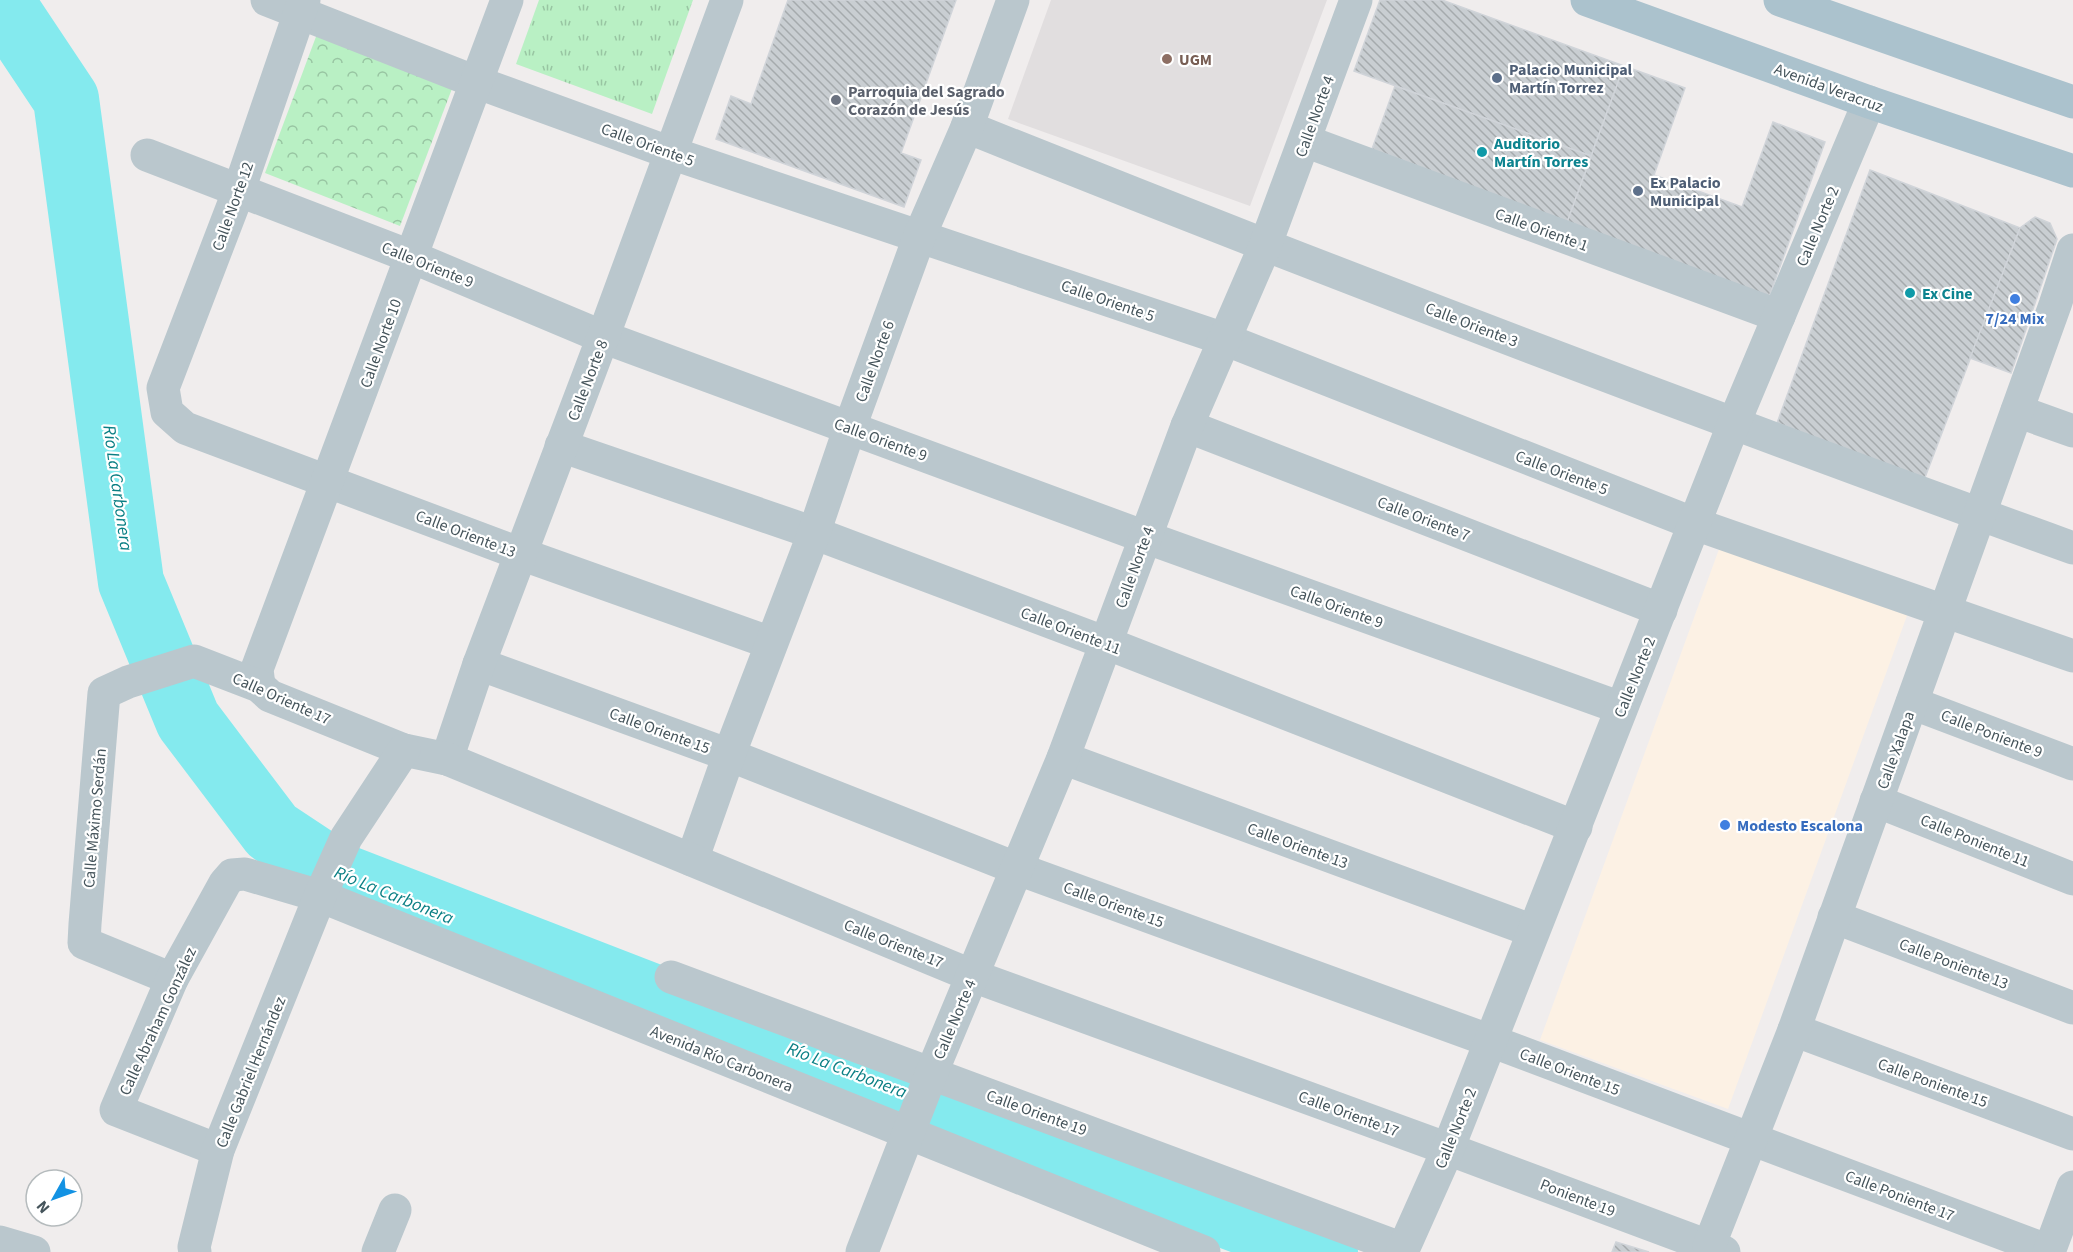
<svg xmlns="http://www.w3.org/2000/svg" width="2073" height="1252" font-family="'Source Sans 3',sans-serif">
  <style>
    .commercial { fill: #fcf1e4 }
    .education { fill: #e1dedf }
    .grass { fill: url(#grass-tufts) }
    .forest { fill: url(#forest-crowns) }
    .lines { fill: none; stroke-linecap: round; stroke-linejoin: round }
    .river { stroke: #84eaee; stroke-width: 66 }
    .building { fill: url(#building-back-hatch); stroke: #d0d4d9; stroke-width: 1.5 }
    .street { stroke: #bac7cd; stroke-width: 33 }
    .primary { stroke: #abc2cd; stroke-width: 33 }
    .education-dot { fill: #8d6e63; stroke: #fff; stroke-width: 2 }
    .service-dot { fill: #5c6f8a; stroke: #fff; stroke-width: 2 }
    .worship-dot { fill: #6b7280; stroke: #fff; stroke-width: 2 }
    .culture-dot { fill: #0f9aa8; stroke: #fff; stroke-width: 2 }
    .shop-dot { fill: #3f7fe0; stroke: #fff; stroke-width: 2 }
    .labels { text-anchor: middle; stroke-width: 4.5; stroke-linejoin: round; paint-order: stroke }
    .education-label { font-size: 16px; font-weight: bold; fill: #785e54; stroke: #fff; text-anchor: start }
    .service-label { font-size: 16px; font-weight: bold; fill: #4e5e75; stroke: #fff; text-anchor: start }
    .street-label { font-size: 16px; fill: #45545b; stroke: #fff }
    .worship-label { font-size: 16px; font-weight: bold; fill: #5b616d; stroke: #fff; text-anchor: start }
    .culture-label { font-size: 16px; font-weight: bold; fill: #0d838f; stroke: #fff; text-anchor: start }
    .shop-label { font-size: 16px; font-weight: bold; fill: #366cbe; stroke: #fff }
    .water-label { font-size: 18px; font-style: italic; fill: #0a7f84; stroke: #fff }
  </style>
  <defs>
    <pattern id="grass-tufts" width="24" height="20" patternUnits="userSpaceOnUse" patternTransform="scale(1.5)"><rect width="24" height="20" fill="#b9f0c4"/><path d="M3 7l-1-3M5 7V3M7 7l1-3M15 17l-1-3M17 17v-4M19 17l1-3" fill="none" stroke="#98c5a2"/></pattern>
    <pattern id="forest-crowns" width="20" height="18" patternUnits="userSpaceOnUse" patternTransform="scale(1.5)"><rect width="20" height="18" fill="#b9f0c4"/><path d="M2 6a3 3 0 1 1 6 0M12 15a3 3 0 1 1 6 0" fill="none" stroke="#98c5a2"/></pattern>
    <pattern id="building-back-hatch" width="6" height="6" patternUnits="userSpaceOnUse" patternTransform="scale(1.5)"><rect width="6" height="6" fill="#c9ced2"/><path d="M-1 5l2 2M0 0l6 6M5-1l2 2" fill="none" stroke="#a5aaad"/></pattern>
  </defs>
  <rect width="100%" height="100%" fill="#f0eded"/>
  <polygon class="commercial" points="1722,541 1909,610 1728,1109 1540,1040"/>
  <polygon class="education" points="1051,0 1327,0 1250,206 1008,119"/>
  <polygon class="grass" points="539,0 693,0 652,114 516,64"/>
  <polygon class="forest" points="317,34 453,86 400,226 265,173"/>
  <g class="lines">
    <polyline class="river" points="0,0 66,99 131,582 188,720 272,831 340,876 940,1108 1325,1252"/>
  </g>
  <g class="building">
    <polygon points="788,0 956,0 901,153 921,160 904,207 716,139 731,96 751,104"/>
    <polygon points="1380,0 1442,0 1624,66 1591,156 1354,71"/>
    <polygon points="1624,66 1685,88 1654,175 1742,207 1773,122 1825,142 1769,297 1567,222"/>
    <polygon points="1395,86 1591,156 1567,222 1372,149"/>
    <polygon points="1870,170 2020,228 1924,480 1777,423"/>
    <polygon points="2035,217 2050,223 2057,239 2011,373 1970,358 2020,228"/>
    <polygon points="1616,1242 1649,1252 1612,1252"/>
  </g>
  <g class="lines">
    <g class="street">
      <polyline points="267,0 476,82 671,153 1224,339 1695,524 2073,656"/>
      <polyline points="304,0 239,190 163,388 167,412 185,428 521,554 771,643"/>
      <path d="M967,127C1333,274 1702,414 2073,548"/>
      <polyline points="1305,141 1779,316"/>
      <polyline points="147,155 412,257 603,337 1145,537 1621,708"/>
      <polyline points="2017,411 2073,431"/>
      <polyline points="1187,426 1661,610"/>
      <polyline points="561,446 814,533 1106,643 1576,827"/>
      <polyline points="479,664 729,755 1018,869 1491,1041 2049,1251"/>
      <polyline points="259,686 257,669 507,0"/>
      <polyline points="1912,703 2073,764"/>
      <polyline points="1063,758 1533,931"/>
      <polyline points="447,759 479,664 603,337 727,0"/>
      <polyline points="1876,801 2073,879"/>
      <polyline points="692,860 729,755 814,533 850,427 920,235 967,127 1013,0"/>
      <polyline points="1834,917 2073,1008"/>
      <polyline points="671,977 1403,1249"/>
      <polyline points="172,979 84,943 85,924 104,693 128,682 194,661 259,686 270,696 404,750 447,759 973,976 1448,1149 1724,1252"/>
      <polyline points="1794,1030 2073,1134"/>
      <polyline points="218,1150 116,1110 172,979 225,883 232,875 245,874 320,896 1204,1252"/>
      <polyline points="0,1242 34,1252"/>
      <polyline points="1709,1246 1794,1030 2055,305 2073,250"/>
      <polyline points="195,1252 194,1247 218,1150 320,896 346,838 404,750"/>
      <polyline points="378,1252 395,1210"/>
      <polyline points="862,1252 932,1072 1063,758 1187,426 1265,246 1356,0"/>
      <polyline points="1402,1252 1448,1149 1734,423 1869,102"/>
      <polyline points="2049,1252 2073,1187"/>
    </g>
    <g class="primary">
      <polyline points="1587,0 1869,102 2073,171"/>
      <polyline points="1780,0 2073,102"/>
    </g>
  </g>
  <circle class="education-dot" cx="1167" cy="59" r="6"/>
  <g class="service-dot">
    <circle cx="1497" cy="78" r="6"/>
    <circle cx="1638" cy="191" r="6"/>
  </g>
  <circle class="worship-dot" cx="836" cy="100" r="6"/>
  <g class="culture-dot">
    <circle cx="1482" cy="152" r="6"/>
    <circle cx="1910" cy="293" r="6"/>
  </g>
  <g class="shop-dot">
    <circle cx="2015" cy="299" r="6"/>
    <circle cx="1725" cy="825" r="6"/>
  </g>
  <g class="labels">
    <g class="education-label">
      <text x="1179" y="65">UGM</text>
    </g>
    <g class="service-label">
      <text x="1509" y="75">Palacio Municipal<tspan x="1509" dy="18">Martín Torrez</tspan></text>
      <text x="1650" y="188">Ex Palacio<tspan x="1650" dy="18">Municipal</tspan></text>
    </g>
    <g class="street-label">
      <text transform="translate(1829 87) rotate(20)" y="6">Avenida Veracruz</text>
      <text transform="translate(1314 116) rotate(-70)" y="6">Calle Norte 4</text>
      <text transform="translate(648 144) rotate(20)" y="6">Calle Oriente 5</text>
      <text transform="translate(232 206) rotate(-70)" y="6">Calle Norte 12</text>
      <text transform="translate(1817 226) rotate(-67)" y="6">Calle Norte 2</text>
      <text transform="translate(1542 229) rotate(20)" y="6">Calle Oriente 1</text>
      <text transform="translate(428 264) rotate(22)" y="6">Calle Oriente 9</text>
      <text transform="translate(1108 300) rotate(19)" y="6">Calle Oriente 5</text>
      <text transform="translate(1472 324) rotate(21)" y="6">Calle Oriente 3</text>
      <text transform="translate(380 343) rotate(-70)" y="6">Calle Norte 10</text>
      <text transform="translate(874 361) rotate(-70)" y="6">Calle Norte 6</text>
      <text transform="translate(587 380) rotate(-69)" y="6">Calle Norte 8</text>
      <text transform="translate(881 439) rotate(20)" y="6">Calle Oriente 9</text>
      <text transform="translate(1562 472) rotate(21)" y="6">Calle Oriente 5</text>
      <text transform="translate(1424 518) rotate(21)" y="6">Calle Oriente 7</text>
      <text transform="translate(466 533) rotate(21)" y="6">Calle Oriente 13</text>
      <text transform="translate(1134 567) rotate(-70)" y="6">Calle Norte 4</text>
      <text transform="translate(1337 606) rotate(20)" y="6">Calle Oriente 9</text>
      <text transform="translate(1071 630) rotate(21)" y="6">Calle Oriente 11</text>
      <text transform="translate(1634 677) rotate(-68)" y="6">Calle Norte 2</text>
      <text transform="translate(282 698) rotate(24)" y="6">Calle Oriente 17</text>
      <text transform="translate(660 730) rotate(20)" y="6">Calle Oriente 15</text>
      <text transform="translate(1992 733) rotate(21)" y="6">Calle Poniente 9</text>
      <text transform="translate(1895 750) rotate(-70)" y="6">Calle Xalapa</text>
      <text transform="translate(94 818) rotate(-85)" y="6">Calle Máximo Serdán</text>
      <text transform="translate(1975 840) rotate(22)" y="6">Calle Poniente 11</text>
      <text transform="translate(1298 845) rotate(20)" y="6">Calle Oriente 13</text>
      <text transform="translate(1114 904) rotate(20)" y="6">Calle Oriente 15</text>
      <text transform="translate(894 943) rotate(22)" y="6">Calle Oriente 17</text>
      <text transform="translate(1954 963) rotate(21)" y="6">Calle Poniente 13</text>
      <text transform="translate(954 1019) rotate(-67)" y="6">Calle Norte 4</text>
      <text transform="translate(157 1021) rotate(-65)" y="6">Calle Abraham González</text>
      <text transform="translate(722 1058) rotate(22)" y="6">Avenida Río Carbonera</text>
      <text transform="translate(1570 1071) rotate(21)" y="6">Calle Oriente 15</text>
      <text transform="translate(250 1072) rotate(-68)" y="6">Calle Gabriel Hernández</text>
      <text transform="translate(1933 1082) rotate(20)" y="6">Calle Poniente 15</text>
      <text transform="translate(1037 1112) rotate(20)" y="6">Calle Oriente 19</text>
      <text transform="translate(1349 1113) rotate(20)" y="6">Calle Oriente 17</text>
      <text transform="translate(1455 1128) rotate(-68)" y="6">Calle Norte 2</text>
      <text transform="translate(1900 1195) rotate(21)" y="6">Calle Poniente 17</text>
      <text transform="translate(1578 1197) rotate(21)" y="6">Poniente 19</text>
    </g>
    <g class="worship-label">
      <text x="848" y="97">Parroquia del Sagrado<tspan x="848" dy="18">Corazón de Jesús</tspan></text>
    </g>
    <g class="culture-label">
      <text x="1494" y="149">Auditorio<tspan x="1494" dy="18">Martín Torres</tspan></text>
      <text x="1922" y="299">Ex Cine</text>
    </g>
    <g class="shop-label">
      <text x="2015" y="324">7/24 Mix</text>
      <text x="1737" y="831" text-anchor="start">Modesto Escalona</text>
    </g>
    <g class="water-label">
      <text transform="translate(118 488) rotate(82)" y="6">Río La Carbonera</text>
      <text transform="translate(394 895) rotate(22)" y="6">Río La Carbonera</text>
      <text transform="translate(847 1070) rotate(21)" y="6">Río La Carbonera</text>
    </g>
  </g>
  <g transform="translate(54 1198) rotate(230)"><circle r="28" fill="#ffffff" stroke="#b5bbbd" stroke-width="1.5"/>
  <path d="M0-4.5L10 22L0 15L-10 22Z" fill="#1392e3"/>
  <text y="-9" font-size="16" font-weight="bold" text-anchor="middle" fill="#45545b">N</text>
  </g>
</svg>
